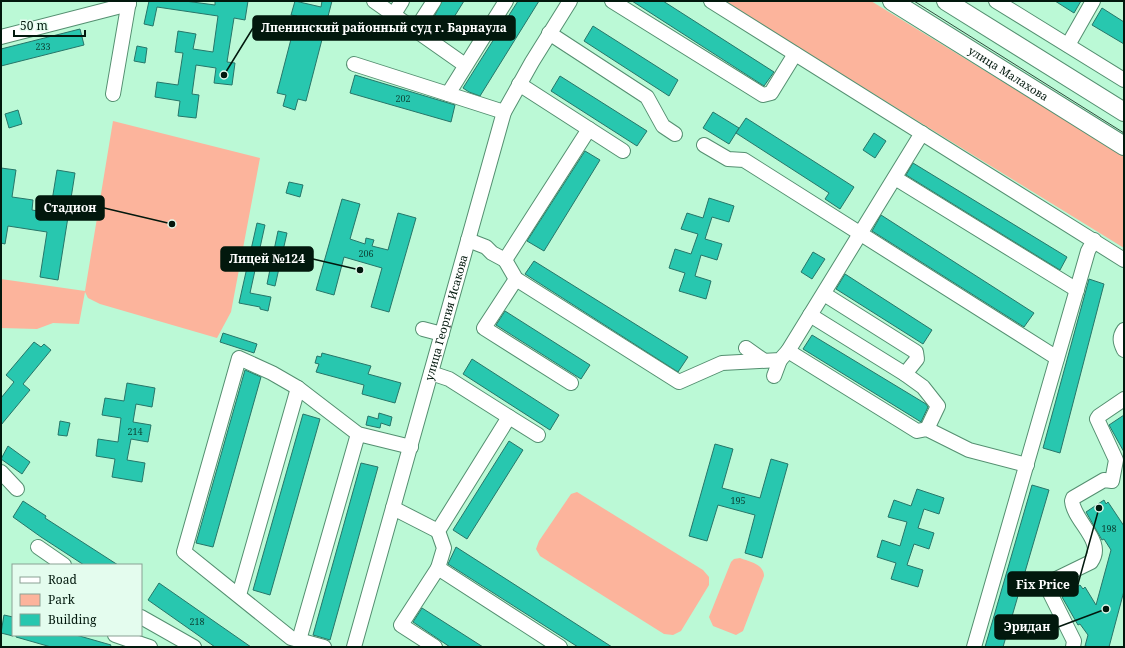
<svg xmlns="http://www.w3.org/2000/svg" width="1125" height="648" font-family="'Noto Serif',serif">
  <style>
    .green { fill: #fcb49c }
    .building { fill: #28c7af; stroke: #277669 }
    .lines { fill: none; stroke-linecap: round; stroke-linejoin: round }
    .minor-casing { stroke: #548f70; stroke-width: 16 }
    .major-casing { stroke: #548f70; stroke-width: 20 }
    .minor { stroke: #fff; stroke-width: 14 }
    .major { stroke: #fff; stroke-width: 18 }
    .tram { stroke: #2f4f3e; stroke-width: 1 }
    .labels { text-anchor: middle; stroke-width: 3; stroke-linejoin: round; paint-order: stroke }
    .number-label { font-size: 9px; fill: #0c4436 }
    .street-label { font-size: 11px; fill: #02180d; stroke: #e4fcee }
    .leader { fill: none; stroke: #02180d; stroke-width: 1.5 }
    .callout-dot { fill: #02180d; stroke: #e4fcee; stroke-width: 1.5 }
    .callout { fill: #02180d; stroke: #02180d; stroke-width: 1.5 }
    .callout-label { font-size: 12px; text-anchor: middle; font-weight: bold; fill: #fff }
  </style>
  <rect width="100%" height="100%" fill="#bbf9d6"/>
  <g class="green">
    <polygon points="723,1 871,1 1124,156 1124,248"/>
    <polygon points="113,121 260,158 231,312 217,338 100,304 88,298 85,292 79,324 53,323 37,329 1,328 1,279 85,291"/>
    <polygon points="577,492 703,570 709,577 709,585 681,631 673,635 664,634 540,556 536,549 539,541 571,494"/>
    <path d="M740,558C750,562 764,564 764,576L743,631L736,635L713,626L709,617L731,562L734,559Z"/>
  </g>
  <g class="building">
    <polygon points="149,1 185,1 215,5 215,1 248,1 245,20 234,18 227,62 235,63 232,85 214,83 216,68 196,65 192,94 199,95 196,118 178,116 180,101 155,97 157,82 178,85 183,53 175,52 178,31 196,34 193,49 213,52 218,16 157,7 153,26 144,24"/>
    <polygon points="295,1 321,7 322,1 332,1 306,101 298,99 295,110 283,106 286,95 277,93 297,16 291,15"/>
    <polygon points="442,1 464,1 446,30 432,21"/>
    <polygon points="518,1 539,1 480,96 469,92 463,88"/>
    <polygon points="632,1 663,1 774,72 764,86"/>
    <polygon points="1055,1 1081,1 1074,13"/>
    <polygon points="1102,8 1124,22 1124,44 1092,25"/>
    <polygon points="593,26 678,80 669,96 584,41"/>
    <polygon points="80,29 84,45 1,66 1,49"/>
    <polygon points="137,46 147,48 145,63 134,61"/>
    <polygon points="355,75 455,105 451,122 350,93"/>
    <polygon points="560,76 647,131 637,146 551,91"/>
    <polygon points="18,110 22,124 9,128 5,114"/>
    <polygon points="713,112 739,128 729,144 703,128"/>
    <polygon points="746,118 854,187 840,209 825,199 829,193 736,133"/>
    <polygon points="874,133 886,141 875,158 863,150"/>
    <polygon points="585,151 600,160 544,251 527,241"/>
    <polygon points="913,163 1067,257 1060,270 906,175"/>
    <polygon points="1,168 16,170 12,197 33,200 32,210 50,213 57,170 75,173 58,280 40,277 47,232 8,226 5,244 1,243"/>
    <polygon points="289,182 303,185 300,197 286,193"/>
    <polygon points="709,198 734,206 729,222 712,217 705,239 722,244 717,260 701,255 695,276 711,281 706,299 679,291 685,273 669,268 675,249 691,254 698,234 681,229 687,213 703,218"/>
    <polygon points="342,199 360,204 350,239 365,244 366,238 374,240 372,246 388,250 398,213 416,218 389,312 371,307 382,268 344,257 334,295 316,290"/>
    <polygon points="881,215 1034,313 1024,327 872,231"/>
    <polygon points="257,223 265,225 250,293 271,297 268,311 260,309 260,307 239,303"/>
    <polygon points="278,231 287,233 275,286 267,284"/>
    <polygon points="813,252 825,259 812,279 801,272"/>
    <polygon points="534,261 688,357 678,372 525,274"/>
    <polygon points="845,274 932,330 923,344 836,289"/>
    <polygon points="1089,279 1104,284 1060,453 1043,448"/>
    <polygon points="505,311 590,365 581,379 496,325"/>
    <polygon points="223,333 257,344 254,353 220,342"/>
    <polygon points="812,335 926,404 928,407 921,422 803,349"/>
    <polygon points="34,342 41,347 44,344 51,350 23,384 30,390 1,425 1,398 14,382 6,375"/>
    <polygon points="322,353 371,366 368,374 401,383 395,403 362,394 364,385 316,372 319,364 315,363 317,356 321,357"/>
    <polygon points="472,359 559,415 550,430 463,374"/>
    <polygon points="245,370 261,377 213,547 196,543"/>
    <polygon points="127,383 155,388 152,407 136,404 133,422 151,425 148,442 131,439 127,460 145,463 142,482 112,477 115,459 96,456 98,439 118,442 121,418 102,415 105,398 124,401"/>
    <polygon points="379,413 392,417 390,426 381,423 380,428 366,425 368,416 378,419"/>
    <polygon points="303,414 320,419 270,595 253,590"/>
    <polygon points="1124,415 1124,452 1109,425"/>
    <polygon points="60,421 70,423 67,436 58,435"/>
    <polygon points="509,441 523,450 467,539 453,530"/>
    <polygon points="715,444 733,449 722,488 760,498 771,459 788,464 762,558 745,553 755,515 718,505 707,541 689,536"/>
    <polygon points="8,446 30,462 22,474 1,459"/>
    <polygon points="361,463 378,467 330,640 313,635"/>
    <polygon points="1032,485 1049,490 1003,647 985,647"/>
    <polygon points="917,489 944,498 939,514 924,509 918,528 934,533 929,549 914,544 907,565 923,570 918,587 891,579 896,563 877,557 882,540 900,546 907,522 888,517 894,500 911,506"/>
    <polygon points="1104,500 1106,504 1108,502 1124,526 1124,591 1109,647 1090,647 1085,646 1088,635 1080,624 1078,625 1062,597 1080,585 1083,589 1085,587 1096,605 1111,550 1104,539 1102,540 1086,512"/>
    <polygon points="23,501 46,516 45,518 118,565 84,565 41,537 13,517"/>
    <polygon points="456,547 612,647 578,647 448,564"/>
    <polygon points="159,583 251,647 215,647 148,600"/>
    <polygon points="422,608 483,647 450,647 413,622"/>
    <polygon points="4,615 13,617 13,636 1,633"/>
    <polygon points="16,635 76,635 111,645 110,647 51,647 16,637"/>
  </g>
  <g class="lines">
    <g class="minor-casing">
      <g id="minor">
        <polyline points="374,1 465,65"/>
        <polyline points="612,1 763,95 771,93 795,54"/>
        <polyline points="711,1 1124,260"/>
        <polyline points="996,1 1124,80"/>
        <polyline points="394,14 402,1"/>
        <polyline points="416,29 434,1"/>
        <polyline points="549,33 647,97 663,126 675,134"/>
        <polyline points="1,37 129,4"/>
        <polyline points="1068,45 1093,1"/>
        <polyline points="354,64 448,94"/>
        <polyline points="519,84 623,151"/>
        <polyline points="113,94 129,1"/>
        <polyline points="504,112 448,94 506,1"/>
        <polyline points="922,133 788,351 917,431 927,429 969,450 1027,465"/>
        <polyline points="704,145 728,159 744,160 1057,358"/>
        <polyline points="895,178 1077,290"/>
        <polyline points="468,240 486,247 492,253 505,260 589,129"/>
        <polyline points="505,260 516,279 679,382 722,363 780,360 788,351"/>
        <polyline points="516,279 484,328 571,383"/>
        <polyline points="824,294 916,352 917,359 905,374"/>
        <polyline points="810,315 905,374 923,387 938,406 927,429"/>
        <polyline points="423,329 442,334"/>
        <path d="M1124,330C1119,337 1120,342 1124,350"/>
        <polyline points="746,348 763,360"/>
        <polyline points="431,373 449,379 509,417"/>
        <polyline points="774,376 780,360"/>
        <polyline points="1,472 17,489"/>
        <polyline points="393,508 438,531"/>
        <polyline points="38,547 64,565"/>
        <polyline points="438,568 444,548 438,531 509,417 538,435"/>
        <polyline points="239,595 298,388"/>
        <polyline points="141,617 194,647"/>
        <polyline points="115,635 150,647"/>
        <polyline points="299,640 358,434"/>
        <polyline points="324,647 291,638 184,552 239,358 272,373 298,388 358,434 411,447"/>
        <path id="s1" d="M354,647L504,112L532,62L570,1"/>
        <polyline points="435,647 401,625 438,568 560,647"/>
        <polyline points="974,647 1088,251 1094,240"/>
        <path d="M1073,647L1074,641L1050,593L1052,581L1091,562C1106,541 1074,522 1072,501L1073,498L1104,480L1112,481L1116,460L1097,419L1099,416L1124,399"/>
      </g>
    </g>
    <g class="major-casing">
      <g id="major">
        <path id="s2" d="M892,1L1124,146"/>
        <polyline points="946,1 1124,112"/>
      </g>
    </g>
    <use href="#minor" class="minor"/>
    <use href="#major" class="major"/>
    <polyline class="tram" points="914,1 1124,133"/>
  </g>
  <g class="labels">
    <g class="number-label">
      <text x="43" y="50">233</text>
      <text x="403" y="102">202</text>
      <text x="366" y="257">206</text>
      <text x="135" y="435">214</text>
      <text x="738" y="504">195</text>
      <text x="1109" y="532">198</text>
      <text x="197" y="625">218</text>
    </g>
    <g class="street-label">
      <text dy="4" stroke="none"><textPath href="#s2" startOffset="137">улица Малахова</textPath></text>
      <text dy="4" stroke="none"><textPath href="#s1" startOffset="342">улица Георгия Исакова</textPath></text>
    </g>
  </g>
  <path class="leader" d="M224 75L253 28M172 224L104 208M360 270L313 259M1099 508L1078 584M1106 609L1058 627"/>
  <g class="callout-dot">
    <circle cx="224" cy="75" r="4"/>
    <circle cx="172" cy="224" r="4"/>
    <circle cx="360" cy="270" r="4"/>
    <circle cx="1099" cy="508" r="4"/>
    <circle cx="1106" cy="609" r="4"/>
  </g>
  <g class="callout">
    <rect x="253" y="16" width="262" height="24" rx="4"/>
    <rect x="36" y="196" width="68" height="24" rx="4"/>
    <rect x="221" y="247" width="92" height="24" rx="4"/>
    <rect x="1008" y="572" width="70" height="24" rx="4"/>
    <rect x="995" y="615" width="63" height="24" rx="4"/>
  </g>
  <g class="callout-label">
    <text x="384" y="32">Лпенинский районный суд г. Барнаула</text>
    <text x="70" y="212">Стадион</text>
    <text x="267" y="263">Лицей №124</text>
    <text x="1043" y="589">Fix Price</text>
    <text x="1027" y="631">Эридан</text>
  </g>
  <rect width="1125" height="648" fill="none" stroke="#02180d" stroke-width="4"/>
  <rect x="12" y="564" width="130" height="72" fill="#e4fcee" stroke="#8aa194"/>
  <rect x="20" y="577" width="20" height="6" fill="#ffffff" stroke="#8aa194"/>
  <text x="48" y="584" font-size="12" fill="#02180d">Road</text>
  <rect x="20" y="594" width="20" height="12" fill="#fcb49c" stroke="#8aa194"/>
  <text x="48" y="604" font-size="12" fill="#02180d">Park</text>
  <rect x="20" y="614" width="20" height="12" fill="#28c7af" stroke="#8aa194"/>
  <text x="48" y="624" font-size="12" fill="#02180d">Building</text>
  <path d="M14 30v6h71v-6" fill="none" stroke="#02180d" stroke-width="2"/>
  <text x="20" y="30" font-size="12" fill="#02180d" stroke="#e4fcee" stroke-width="3" paint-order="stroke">50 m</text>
</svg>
